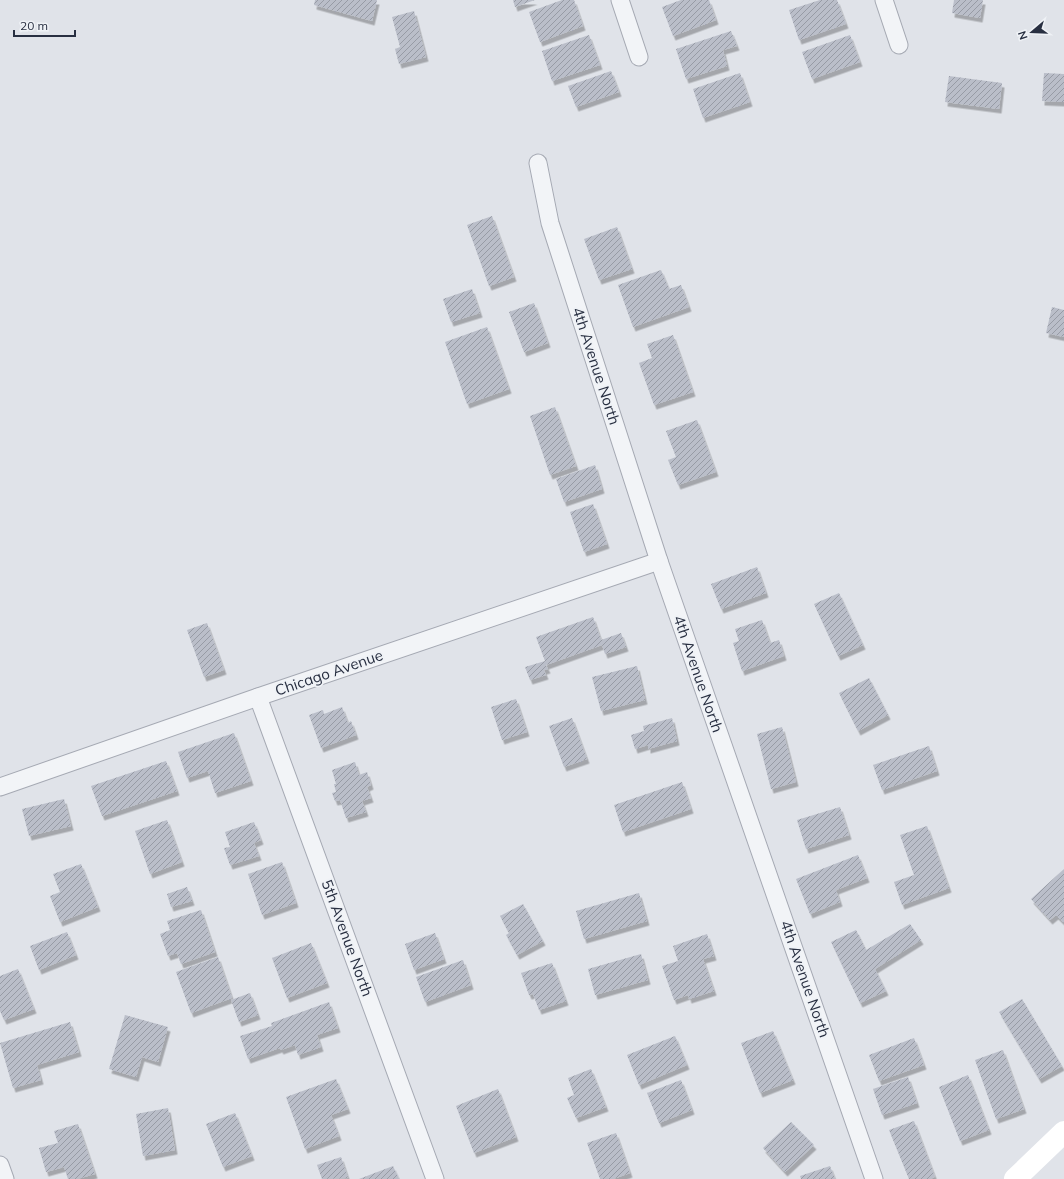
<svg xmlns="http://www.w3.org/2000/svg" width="1064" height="1179" font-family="Mulish,sans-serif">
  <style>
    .building { fill: url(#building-hatch); filter: url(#shadow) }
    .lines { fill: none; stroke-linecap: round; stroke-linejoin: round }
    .street-casing { stroke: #a5a9b3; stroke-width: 19 }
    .street { stroke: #f2f4f7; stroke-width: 17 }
    .secondary { stroke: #fff; stroke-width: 22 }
    .labels { text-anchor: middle; stroke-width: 3.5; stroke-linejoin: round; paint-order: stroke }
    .street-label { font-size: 15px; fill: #282f41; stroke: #eff2f6 }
  </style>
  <defs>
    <pattern id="building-hatch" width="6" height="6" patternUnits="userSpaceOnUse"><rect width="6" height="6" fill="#babec9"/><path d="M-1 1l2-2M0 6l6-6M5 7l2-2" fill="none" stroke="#979ba5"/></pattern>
    <filter id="shadow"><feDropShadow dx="2.5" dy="4.5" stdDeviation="0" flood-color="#0004"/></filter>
  </defs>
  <rect width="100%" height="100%" fill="#e0e3e9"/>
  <g class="building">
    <polygon points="315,0 377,0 372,21 314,5"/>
    <polygon points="513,0 535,0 515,7"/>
    <polygon points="562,0 574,0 583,26 540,42 529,12"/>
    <polygon points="681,0 709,0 716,20 673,36 662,7"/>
    <polygon points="820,0 837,0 846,24 799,40 789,10"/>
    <polygon points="954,0 983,0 980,18 952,13"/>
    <polygon points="414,11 426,57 399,64 395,49 400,47 392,17"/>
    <polygon points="731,31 737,46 723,50 727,66 686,79 676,49"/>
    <polygon points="589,35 600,65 552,81 542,51"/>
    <polygon points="850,35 860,62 812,79 802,52"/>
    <polygon points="611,71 619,92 576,107 568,86"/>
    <polygon points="740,73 750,102 703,118 693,89"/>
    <polygon points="1044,73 1064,74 1064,102 1042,101"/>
    <polygon points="949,76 1002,83 999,109 945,102"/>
    <polygon points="492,216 514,277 489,286 467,225"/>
    <polygon points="617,227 632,269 599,280 584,239"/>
    <polygon points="661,270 669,289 681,285 689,307 633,327 618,285"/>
    <polygon points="472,289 480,313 451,322 443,299"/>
    <polygon points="534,303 548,343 524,352 509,312"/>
    <polygon points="1052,307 1064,310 1064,337 1046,333"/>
    <polygon points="487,327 509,389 467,404 445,342"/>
    <polygon points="673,335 693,392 654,405 639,363 652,358 647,344"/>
    <polygon points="555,407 576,466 550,475 530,416"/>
    <polygon points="697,420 716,472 678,485 668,460 676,457 666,431"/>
    <polygon points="595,465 602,489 564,502 556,479"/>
    <polygon points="593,504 607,544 584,552 570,512"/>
    <polygon points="757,567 766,593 721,609 711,584"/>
    <polygon points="839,593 863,645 838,656 814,604"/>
    <polygon points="593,617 601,640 621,633 626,647 605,654 602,645 546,665 548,669 544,670 546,675 530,680 525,667 545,661 536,637"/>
    <polygon points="762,620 770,643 779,640 784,656 742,671 733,643 739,641 735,629"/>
    <polygon points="207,623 224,670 204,677 187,630"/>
    <polygon points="637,666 645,700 601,711 592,677"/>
    <polygon points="869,678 888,715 858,731 839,693"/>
    <polygon points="516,699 527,732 502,740 491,707"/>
    <polygon points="342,707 348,723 351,721 356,735 321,748 309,715 323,710 324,714"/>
    <polygon points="572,718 587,759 564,767 549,726"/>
    <polygon points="672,718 677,741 648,749 648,745 635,749 631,735 644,731 643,726"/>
    <polygon points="782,727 796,782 771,789 757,734"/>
    <polygon points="234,733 251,781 215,793 208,771 187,778 178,752"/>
    <polygon points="929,746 937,771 882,790 873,765"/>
    <polygon points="166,761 177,791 102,816 91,786"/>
    <polygon points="355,762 359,775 367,772 371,785 367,787 371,798 362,801 366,812 346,818 340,800 335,801 332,793 336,792 334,784 336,784 332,770"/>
    <polygon points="682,782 691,809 623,832 614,805"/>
    <polygon points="64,799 71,826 29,836 22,809"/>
    <polygon points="840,807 849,835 806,849 797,820"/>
    <polygon points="167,820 182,862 150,874 135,831"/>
    <polygon points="254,822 261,840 254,843 259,856 230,865 224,848 230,847 225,832"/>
    <polygon points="927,826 949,888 902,905 894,882 914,875 900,835"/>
    <polygon points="858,855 867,878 836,890 840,902 810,914 796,879"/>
    <polygon points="282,862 296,903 262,915 248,874"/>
    <polygon points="81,864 98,907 60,922 50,896 60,892 53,874"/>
    <polygon points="1064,869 1064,923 1056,915 1050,920 1031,899"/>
    <polygon points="187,887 192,901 171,907 167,894"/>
    <polygon points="639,893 647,921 584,939 576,911"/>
    <polygon points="523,904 543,941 517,955 506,935 509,933 500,916"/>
    <polygon points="201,910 215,952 181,964 177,953 168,956 160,934 170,930 167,921"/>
    <polygon points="910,924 921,940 875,969 886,991 860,1003 831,942 856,930 866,950"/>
    <polygon points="67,932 76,955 39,970 30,946"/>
    <polygon points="435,933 444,959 414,970 405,944"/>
    <polygon points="707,934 714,956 703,959 714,991 689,999 688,995 674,1000 662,966 678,961 673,946"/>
    <polygon points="311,943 327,983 287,998 272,958"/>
    <polygon points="641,954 648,980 595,995 588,969"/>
    <polygon points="218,957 232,998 191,1013 176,972"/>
    <polygon points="463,960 471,985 425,1002 416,977"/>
    <polygon points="552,963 566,1001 539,1010 533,994 529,995 521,973"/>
    <polygon points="18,969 34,1009 4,1020 0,1011 0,976"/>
    <polygon points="250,993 258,1015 239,1022 231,1000"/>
    <polygon points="1022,999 1062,1066 1039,1079 999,1012"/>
    <polygon points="329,1002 338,1028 317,1035 321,1047 298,1055 295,1045 281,1050 280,1048 248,1059 240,1036 272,1026 271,1023"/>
    <polygon points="125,1015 168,1027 158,1062 142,1057 136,1077 109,1069"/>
    <polygon points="70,1022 79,1052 37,1065 41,1080 13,1088 0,1043"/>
    <polygon points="773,1031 793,1080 760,1093 741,1043"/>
    <polygon points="675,1036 687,1065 639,1085 627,1055"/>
    <polygon points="914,1038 924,1065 879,1081 869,1055"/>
    <polygon points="1003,1050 1024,1109 996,1119 975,1060"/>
    <polygon points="591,1069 606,1107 576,1118 567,1098 574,1095 568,1078"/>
    <polygon points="968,1075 989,1130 960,1141 939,1087"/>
    <polygon points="908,1077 917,1103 882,1115 873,1089"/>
    <polygon points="336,1079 348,1109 331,1115 339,1136 305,1149 286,1097"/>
    <polygon points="681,1080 692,1110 659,1123 647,1093"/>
    <polygon points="498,1089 516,1137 474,1153 456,1106"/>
    <polygon points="168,1108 175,1150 143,1156 136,1114"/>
    <polygon points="235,1113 252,1156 223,1167 206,1124"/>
    <polygon points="914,1121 935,1177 930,1179 909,1179 889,1130"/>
    <polygon points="791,1122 814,1145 785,1172 763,1148"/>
    <polygon points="78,1124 95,1174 77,1179 68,1179 64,1167 46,1172 39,1148 58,1143 54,1131"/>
    <polygon points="616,1133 630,1173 613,1179 600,1179 587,1143"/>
    <polygon points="341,1157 348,1178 322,1179 317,1165"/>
    <polygon points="393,1166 399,1179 359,1179"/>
    <polygon points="830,1166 835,1179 801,1179 800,1176"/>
  </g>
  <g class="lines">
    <g class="street-casing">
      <g id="street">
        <polyline points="620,0 639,57"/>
        <polyline points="884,0 899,45"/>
        <polyline points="538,163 550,223 659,561 874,1179"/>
        <polyline points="258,697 435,1179"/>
        <polyline points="0,787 258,697 659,561"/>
        <polyline points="0,1165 5,1179"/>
      </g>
    </g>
    <use href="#street" class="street"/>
    <polyline class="secondary" points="1015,1179 1064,1132"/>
  </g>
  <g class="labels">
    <g class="street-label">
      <text transform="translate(596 366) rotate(72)" y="5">4th Avenue North</text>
      <text transform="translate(329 673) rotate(-19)" y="5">Chicago Avenue</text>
      <text transform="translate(698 674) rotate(71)" y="5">4th Avenue North</text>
      <text transform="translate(347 938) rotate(70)" y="5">5th Avenue North</text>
      <text transform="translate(805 979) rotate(71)" y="5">4th Avenue North</text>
    </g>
  </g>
  <g transform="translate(1032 32) rotate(251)" stroke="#eff2f6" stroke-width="3" paint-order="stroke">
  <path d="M0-3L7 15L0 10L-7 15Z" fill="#282f41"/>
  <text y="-6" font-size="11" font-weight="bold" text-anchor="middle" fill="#282f41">N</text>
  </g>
  <path d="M14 30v6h61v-6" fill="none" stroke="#282f41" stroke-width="2"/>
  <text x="20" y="30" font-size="12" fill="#282f41" stroke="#eff2f6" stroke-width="3" paint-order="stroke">20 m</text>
</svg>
